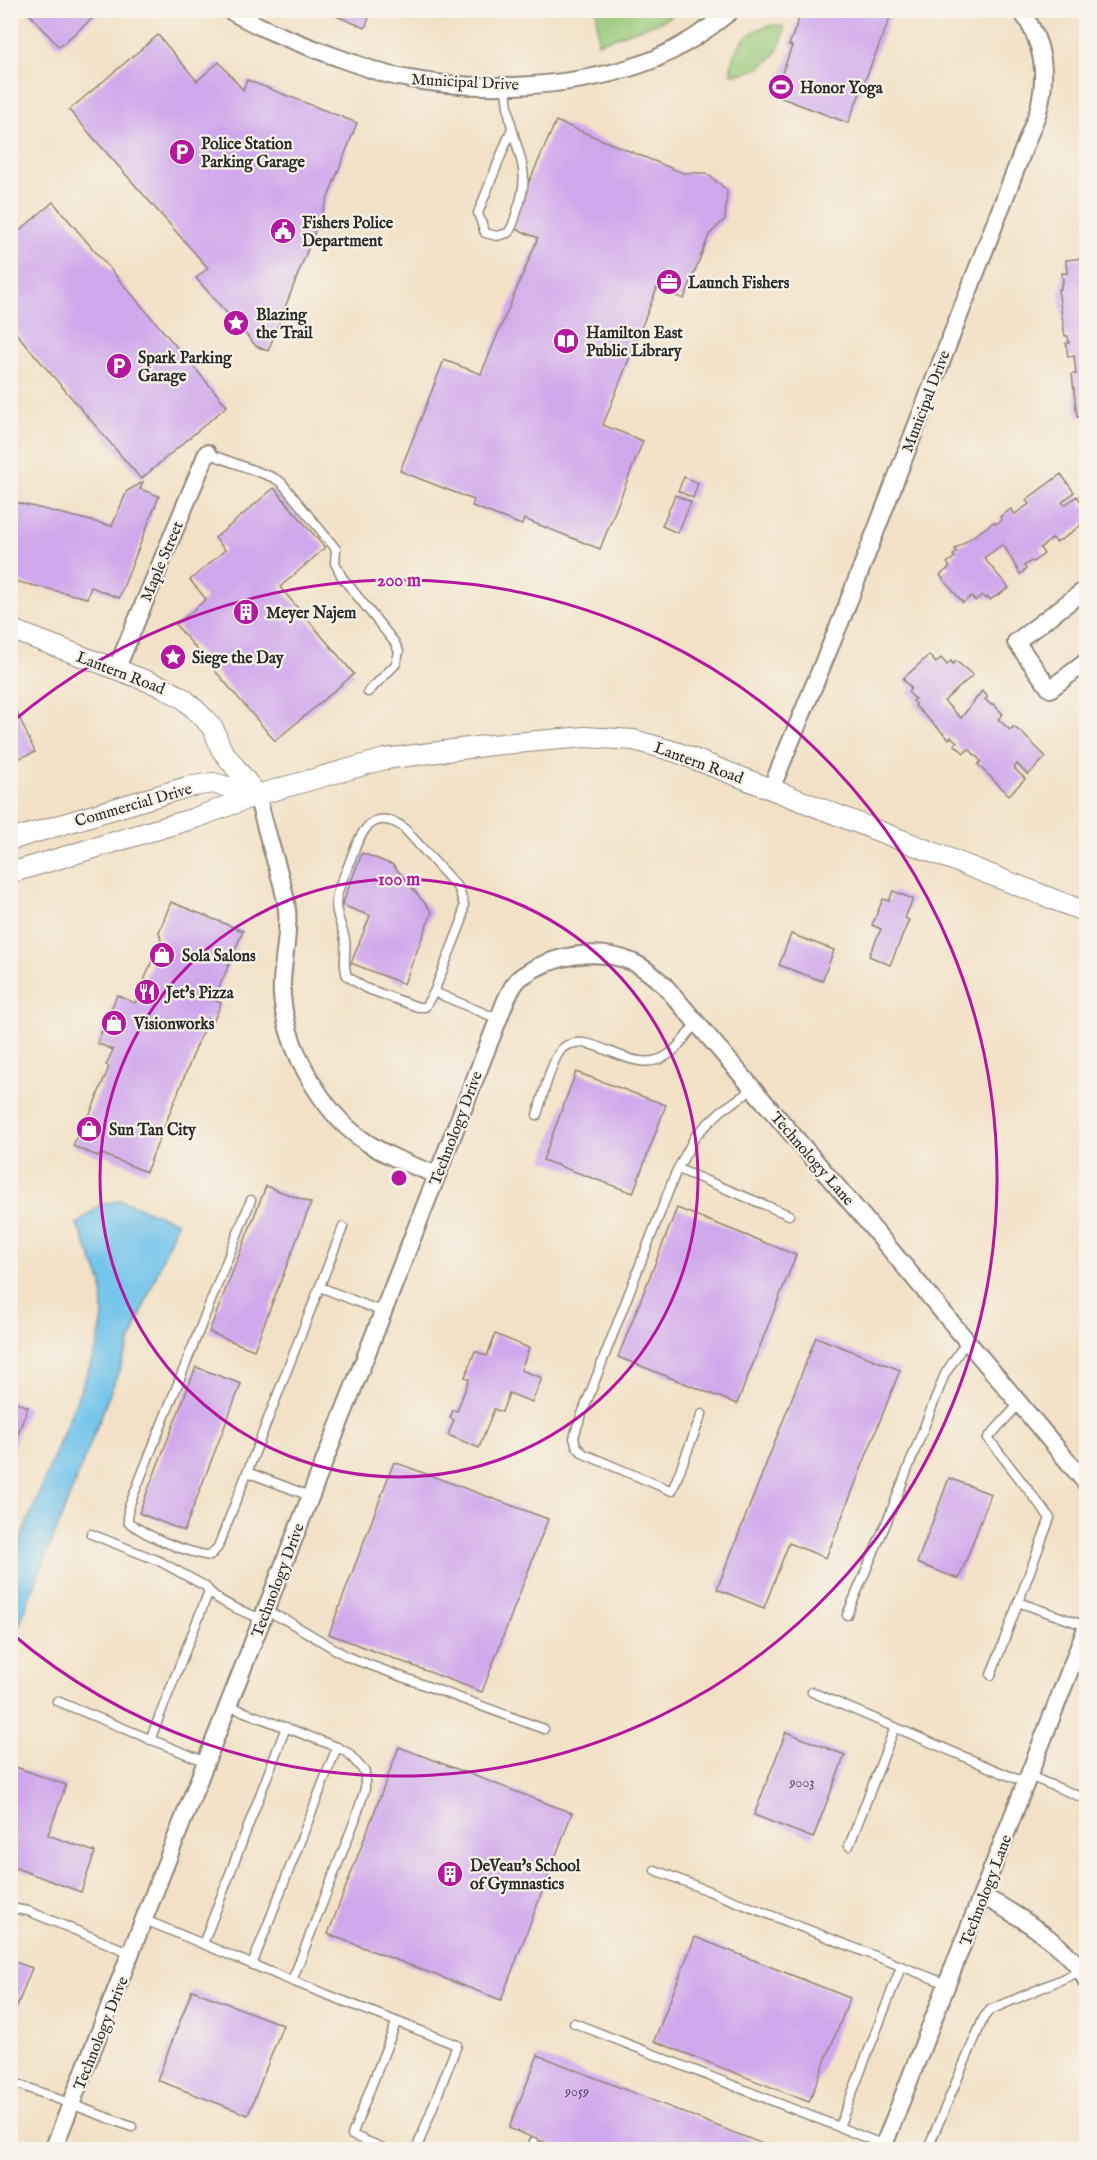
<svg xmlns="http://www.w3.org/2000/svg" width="1097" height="2160" font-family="'IM FELL English',serif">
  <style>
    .green { fill: #98c979; stroke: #627a52; stroke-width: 1.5 }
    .water { fill: #6fc3eb; stroke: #4d778b; stroke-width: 1.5 }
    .building { fill: #cfa7ec }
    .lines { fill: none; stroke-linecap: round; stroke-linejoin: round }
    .service-casing { stroke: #8f8679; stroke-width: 11 }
    .minor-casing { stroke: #8f8679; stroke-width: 20 }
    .tertiary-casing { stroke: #8f8679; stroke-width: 22 }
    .service { stroke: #fff; stroke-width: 8 }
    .minor { stroke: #fff; stroke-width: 16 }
    .tertiary { stroke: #fff; stroke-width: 20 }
    .ring { fill: none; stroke: #b5179e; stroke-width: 3 }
    .labels { text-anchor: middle; stroke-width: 4.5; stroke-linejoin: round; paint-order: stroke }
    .number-label { font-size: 14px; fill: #544a5b }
    .street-label { font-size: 16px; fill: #2b2b2b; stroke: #f7f3e8 }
    .poi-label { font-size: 16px; font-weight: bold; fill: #2b2b2b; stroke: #f7f3e8; text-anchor: start }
    .centre { fill: #b5179e; stroke: #f7f3e8; stroke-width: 3 }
    .ring-label { font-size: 18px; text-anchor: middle; font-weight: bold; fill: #b5179e; stroke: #f7f3e8; stroke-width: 4.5; stroke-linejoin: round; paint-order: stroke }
  </style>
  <rect width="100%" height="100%" fill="#f7f3e8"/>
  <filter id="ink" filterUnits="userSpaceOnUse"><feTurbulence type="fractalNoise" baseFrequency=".0167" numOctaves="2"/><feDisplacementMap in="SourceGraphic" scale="12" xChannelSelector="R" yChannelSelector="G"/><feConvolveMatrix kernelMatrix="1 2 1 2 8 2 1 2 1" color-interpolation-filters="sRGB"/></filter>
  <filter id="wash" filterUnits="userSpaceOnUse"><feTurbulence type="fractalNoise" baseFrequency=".008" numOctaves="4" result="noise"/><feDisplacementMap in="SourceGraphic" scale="24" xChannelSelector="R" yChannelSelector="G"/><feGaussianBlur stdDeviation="1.35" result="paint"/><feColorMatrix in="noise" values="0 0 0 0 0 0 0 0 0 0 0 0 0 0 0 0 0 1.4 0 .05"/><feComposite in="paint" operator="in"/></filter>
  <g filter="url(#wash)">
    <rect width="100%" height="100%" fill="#f3e1c7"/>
    <g class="green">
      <polygon points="597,11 597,10 679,11 662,21 598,43"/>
      <path d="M777,25L784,27C782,57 760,74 731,74C730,47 750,26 777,25Z"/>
    </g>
    <polygon class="water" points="120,1200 177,1222 11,1646 11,1564 97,1348 103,1318 102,1283 77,1224 100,1205"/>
    <g id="blocks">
      <g class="building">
        <polygon points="26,10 102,10 59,47"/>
        <polygon points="322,10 372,10 365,28"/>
        <polygon points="807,10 893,10 848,123 774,95 792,46 789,45 802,11 806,13"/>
        <polygon points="158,35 197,81 219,62 243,90 247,80 357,123 268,351 256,346 196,278 208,268 69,110"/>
        <polygon points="556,121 683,173 706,173 727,190 725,219 709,235 684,299 657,288 603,425 643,441 600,549 524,519 522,525 472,506 474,500 400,471 444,360 481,374 538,238 513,228 522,198"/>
        <polygon points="53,202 227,406 141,479 10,326 10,239"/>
        <polygon points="1086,258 1086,303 1085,303 1086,321 1086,416 1077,417 1072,374 1076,374 1074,356 1068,357 1066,343 1069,343 1068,336 1065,336 1058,289 1061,289 1061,284 1063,283 1062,273 1067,273 1066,260"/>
        <polygon points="1061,474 1074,492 1062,502 1065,505 1077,496 1086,509 1086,521 1064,538 1056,542 1053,538 1040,548 1044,554 1033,562 1031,561 1024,566 1026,569 1020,574 1003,544 984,558 1009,588 990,600 988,597 985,599 982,595 975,601 971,596 963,603 940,575 950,567 947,563 955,557 953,555 957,552 955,549 994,522 996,524 1002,520 1000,517 1011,509 1015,514 1029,504 1026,500"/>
        <polygon points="684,477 698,483 693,498 678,491"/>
        <polygon points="143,482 140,489 159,496 119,598 91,587 87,598 10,580 10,501 112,526 127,491"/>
        <polygon points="274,488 325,548 280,587 354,674 275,741 176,625 206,599 190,580 225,550 215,538"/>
        <polygon points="675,495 691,502 678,533 662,526"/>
        <polygon points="929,655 936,663 941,658 947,665 951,661 953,664 956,661 973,675 944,701 961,718 982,691 988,697 985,699 991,705 993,704 1003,714 998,719 1010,730 1013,727 1021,732 1046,757 1028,775 1017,764 1014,768 1025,779 1009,795 978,765 981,761 969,749 964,753 954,744 957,742 951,737 949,739 915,706 916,704 913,701 915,699 908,692 911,688 903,679"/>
        <polygon points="10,697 35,752 10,762"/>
        <polygon points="362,853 393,865 432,912 404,984 351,963 370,916 342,905"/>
        <polygon points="893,891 913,899 905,918 909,920 890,965 869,956 881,929 872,925 883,899 889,901"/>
        <polygon points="171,902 243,931 214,1000 221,1003 214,1020 208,1018 146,1172 102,1154 100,1157 73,1146 84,1118 90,1114 109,1067 106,1065 113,1050 97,1043 117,995 135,1003 161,939 159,932"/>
        <polygon points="791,934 834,950 822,981 779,965"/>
        <polygon points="576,1072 666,1105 633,1193 543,1160"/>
        <polygon points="266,1186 311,1203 254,1350 209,1332"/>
        <polygon points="677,1208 796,1255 737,1404 618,1357"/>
        <polygon points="495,1334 529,1348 521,1370 542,1378 532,1402 509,1393 502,1412 494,1409 479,1448 448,1435 454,1420 450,1418 453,1410 457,1411 469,1379 465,1377 475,1351 487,1356"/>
        <polygon points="816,1337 900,1370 826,1558 789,1543 764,1608 717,1589"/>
        <polygon points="196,1367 241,1384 184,1531 139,1513"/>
        <polygon points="10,1400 28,1407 11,1451 10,1451"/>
        <polygon points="394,1462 548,1519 482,1692 329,1634"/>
        <polygon points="949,1478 991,1494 959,1579 917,1563"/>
        <polygon points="786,1732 845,1755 813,1838 754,1815"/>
        <polygon points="399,1747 572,1813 501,2000 328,1934"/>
        <polygon points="10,1765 66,1785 48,1835 95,1852 81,1892 10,1866"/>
        <polygon points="695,1937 850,1998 809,2102 654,2041"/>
        <polygon points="10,1960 32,1968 11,2022 10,2022"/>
        <polygon points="192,1990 283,2025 248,2115 157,2080"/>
        <polygon points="538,2055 778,2150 564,2150 509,2128"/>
      </g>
    </g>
  </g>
  <g filter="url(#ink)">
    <use href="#blocks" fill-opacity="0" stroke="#8f8679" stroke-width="1.5"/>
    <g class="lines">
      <g class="service-casing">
        <g id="service">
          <path d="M505,86C507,97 508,108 510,119C518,158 532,169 517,211C515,219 513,227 508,233L497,236L485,233L478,213L512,128"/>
          <polyline points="207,453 272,477 281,482 336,549 335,563 342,577 395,643 399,652 396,664 368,692"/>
          <path d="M434,992L425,1007H418L365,988L347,976C342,962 347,954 345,940C343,928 336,916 336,904C336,892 342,880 347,869C357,843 367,803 403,827L459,889L464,905L462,921L434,992L498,1019"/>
          <path d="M537,1115C542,1100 552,1055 564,1047C594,1027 636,1084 673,1051C682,1043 689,1032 696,1023"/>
          <polyline points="678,1169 789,1215"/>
          <path d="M251,1200L128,1509V1522C150,1538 183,1551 210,1556L218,1547L343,1227"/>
          <polyline points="320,1287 383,1312"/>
          <polyline points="702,1414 672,1491 584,1454 577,1447 574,1438 577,1427 676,1172 696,1135 721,1111 753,1089"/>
          <polyline points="247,1472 310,1496"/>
          <path d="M91,1534L159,1561L205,1586C217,1603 242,1611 262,1619"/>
          <polyline points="1018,1602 1086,1626"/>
          <polyline points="265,1611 286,1620 348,1657 544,1729"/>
          <polyline points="847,1615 890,1514 945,1374 967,1340"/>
          <polyline points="991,1675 1050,1518 988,1438 1020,1403"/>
          <polyline points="812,1692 1026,1783"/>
          <polyline points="57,1701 206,1762"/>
          <polyline points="229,1706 337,1747 348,1753 365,1772 365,1789 355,1820 292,1981"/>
          <polyline points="286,1727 203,1944 292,1981 457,2045 416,2150"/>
          <polyline points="150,1740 209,1591"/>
          <polyline points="1029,1776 1086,1799"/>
          <polyline points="849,1846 895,1727"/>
          <polyline points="655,1870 947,1984"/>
          <polyline points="10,1908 28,1911 131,1953"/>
          <polyline points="145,1920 203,1944"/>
          <polyline points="252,1965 337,1747"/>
          <polyline points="574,2023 839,2127"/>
          <polyline points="10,2081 132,2127"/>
          <polyline points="884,2145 839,2127 901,1967"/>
          <polyline points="388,2150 352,2135 396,2023"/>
          <polyline points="531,2150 534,2142"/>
          <polyline points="927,2150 984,2017 990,2010 1081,1971"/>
        </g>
      </g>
      <g class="minor-casing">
        <g id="minor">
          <path d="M229,10C266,32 307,46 347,61C363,66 381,74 399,77C477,93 580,89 655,59C682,47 709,29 732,10"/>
          <polyline points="1086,589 1016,642 1050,689 1086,662"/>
          <polyline points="116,670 207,453"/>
          <path d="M771,789L844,613L1038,112C1048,74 1044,43 1021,10"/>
          <path d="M257,795C261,810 265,825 269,839C275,862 285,886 287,910C290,939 280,968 282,996C286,1047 321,1111 363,1140C386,1156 411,1165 437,1175"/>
          <path d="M982,1896C1010,1910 1075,1950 1086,1980"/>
          <path d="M53,2150L506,1000C510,992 514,982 521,977C551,955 597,947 632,962C644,967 655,977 665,986L858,1211L1086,1483"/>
          <polyline points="882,2150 1086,1629"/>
        </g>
      </g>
      <g class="tertiary-casing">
        <g id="tertiary">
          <polyline points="10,629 163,687 184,699 204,718 214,730 221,749 257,795"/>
          <polyline points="10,840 187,787 213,783 257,795"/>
          <polyline points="10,873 195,818 257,795 385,759 491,745 585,737 634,740 676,752 1086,912"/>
        </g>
      </g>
      <use href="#service" class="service"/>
      <use href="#minor" class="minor"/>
      <use href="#tertiary" class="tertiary"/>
    </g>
  </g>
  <g class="ring">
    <circle cx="399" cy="1178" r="299"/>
    <path d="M11 723A598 598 0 1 1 11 1633"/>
  </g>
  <defs>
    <g id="stadium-disc" transform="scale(1.35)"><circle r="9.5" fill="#b5179e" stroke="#f7f3e8"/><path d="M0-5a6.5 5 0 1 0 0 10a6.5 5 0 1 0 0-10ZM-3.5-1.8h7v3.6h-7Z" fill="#fff"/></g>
    <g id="parking-disc" transform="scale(1.35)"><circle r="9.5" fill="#b5179e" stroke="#f7f3e8"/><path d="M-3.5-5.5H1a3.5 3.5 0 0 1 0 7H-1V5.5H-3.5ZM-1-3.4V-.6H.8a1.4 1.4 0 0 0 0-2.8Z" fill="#fff"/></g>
    <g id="civic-disc" transform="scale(1.35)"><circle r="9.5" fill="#b5179e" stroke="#f7f3e8"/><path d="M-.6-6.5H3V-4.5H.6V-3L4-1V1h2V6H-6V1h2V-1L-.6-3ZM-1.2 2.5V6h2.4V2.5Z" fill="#fff"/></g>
    <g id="office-disc" transform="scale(1.35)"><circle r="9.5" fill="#b5179e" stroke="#f7f3e8"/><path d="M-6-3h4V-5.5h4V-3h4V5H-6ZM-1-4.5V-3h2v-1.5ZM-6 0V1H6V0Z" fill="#fff"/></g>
    <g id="sight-disc" transform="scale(1.35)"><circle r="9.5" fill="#b5179e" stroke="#f7f3e8"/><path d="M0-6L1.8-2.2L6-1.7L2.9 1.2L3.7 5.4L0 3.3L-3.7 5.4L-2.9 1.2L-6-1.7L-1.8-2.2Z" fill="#fff"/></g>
    <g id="library-disc" transform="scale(1.35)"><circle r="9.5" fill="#b5179e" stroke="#f7f3e8"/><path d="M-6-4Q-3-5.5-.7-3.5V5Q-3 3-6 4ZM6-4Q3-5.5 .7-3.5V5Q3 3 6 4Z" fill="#fff"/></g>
    <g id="building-disc" transform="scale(1.35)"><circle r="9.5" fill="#b5179e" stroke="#f7f3e8"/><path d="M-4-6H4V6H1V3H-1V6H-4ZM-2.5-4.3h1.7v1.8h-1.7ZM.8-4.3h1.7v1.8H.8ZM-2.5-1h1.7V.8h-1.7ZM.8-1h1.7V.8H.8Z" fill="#fff"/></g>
    <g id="shop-disc" transform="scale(1.35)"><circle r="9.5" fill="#b5179e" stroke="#f7f3e8"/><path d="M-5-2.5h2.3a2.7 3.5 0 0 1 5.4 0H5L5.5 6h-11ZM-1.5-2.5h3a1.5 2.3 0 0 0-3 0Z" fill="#fff"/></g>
    <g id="restaurant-disc" transform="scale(1.35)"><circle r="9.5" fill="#b5179e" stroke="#f7f3e8"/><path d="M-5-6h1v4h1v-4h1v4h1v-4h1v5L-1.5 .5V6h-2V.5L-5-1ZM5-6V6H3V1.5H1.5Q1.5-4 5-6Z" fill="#fff"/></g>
  </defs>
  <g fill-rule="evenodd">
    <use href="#stadium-disc" x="781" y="87"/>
    <use href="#parking-disc" x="182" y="152"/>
    <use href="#civic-disc" x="283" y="231"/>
    <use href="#office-disc" x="669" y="282"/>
    <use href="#sight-disc" x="236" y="323"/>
    <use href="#library-disc" x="566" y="341"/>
    <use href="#parking-disc" x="119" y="366"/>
    <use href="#building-disc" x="246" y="612"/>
    <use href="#sight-disc" x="173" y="657"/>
    <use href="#shop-disc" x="162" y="955"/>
    <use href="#restaurant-disc" x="147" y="992"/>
    <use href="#shop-disc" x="114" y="1023"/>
    <use href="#shop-disc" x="89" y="1129"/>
    <use href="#building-disc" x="450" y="1874"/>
  </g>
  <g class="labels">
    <g class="number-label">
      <text x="802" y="1787">9003</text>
      <text x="577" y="2096">9059</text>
    </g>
    <g class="street-label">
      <text transform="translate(465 81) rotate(3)" y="6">Municipal Drive</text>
      <text transform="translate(925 401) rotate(-69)" y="6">Municipal Drive</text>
      <text transform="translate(161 561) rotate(-67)" y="6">Maple Street</text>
      <text transform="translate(121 672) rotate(21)" y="6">Lantern Road</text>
      <text transform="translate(699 762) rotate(20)" y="6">Lantern Road</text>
      <text transform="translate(133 804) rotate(-16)" y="6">Commercial Drive</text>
      <text transform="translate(455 1128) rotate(-69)" y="6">Technology Drive</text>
      <text transform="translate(813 1158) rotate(49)" y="6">Technology Lane</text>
      <text transform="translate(277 1580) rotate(-69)" y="6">Technology Drive</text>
      <text transform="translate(985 1890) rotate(-69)" y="6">Technology Lane</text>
      <text transform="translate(100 2033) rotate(-68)" y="6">Technology Drive</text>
    </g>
    <g class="poi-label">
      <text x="800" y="93">Honor Yoga</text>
      <text x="201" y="149">Police Station<tspan x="201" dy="18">Parking Garage</tspan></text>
      <text x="302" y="228">Fishers Police<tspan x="302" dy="18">Department</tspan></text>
      <text x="688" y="288">Launch Fishers</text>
      <text x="256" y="320">Blazing<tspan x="256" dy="18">the Trail</tspan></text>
      <text x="586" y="338">Hamilton East<tspan x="586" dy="18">Public Library</tspan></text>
      <text x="138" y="363">Spark Parking<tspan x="138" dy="18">Garage</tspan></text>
      <text x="266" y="618">Meyer Najem</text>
      <text x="192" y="663">Siege the Day</text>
      <text x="182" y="961">Sola Salons</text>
      <text x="166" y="998">Jet's Pizza</text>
      <text x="134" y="1029">Visionworks</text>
      <text x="109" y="1135">Sun Tan City</text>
      <text x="470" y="1871">DeVeau's School<tspan x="470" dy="18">of Gymnastics</tspan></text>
    </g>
  </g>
  <circle cx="399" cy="1178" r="9" class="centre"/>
  <g class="ring-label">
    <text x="399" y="586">200 m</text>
    <text x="399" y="885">100 m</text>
  </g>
  <rect width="1097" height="2160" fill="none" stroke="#f7f3e8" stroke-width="36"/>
</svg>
